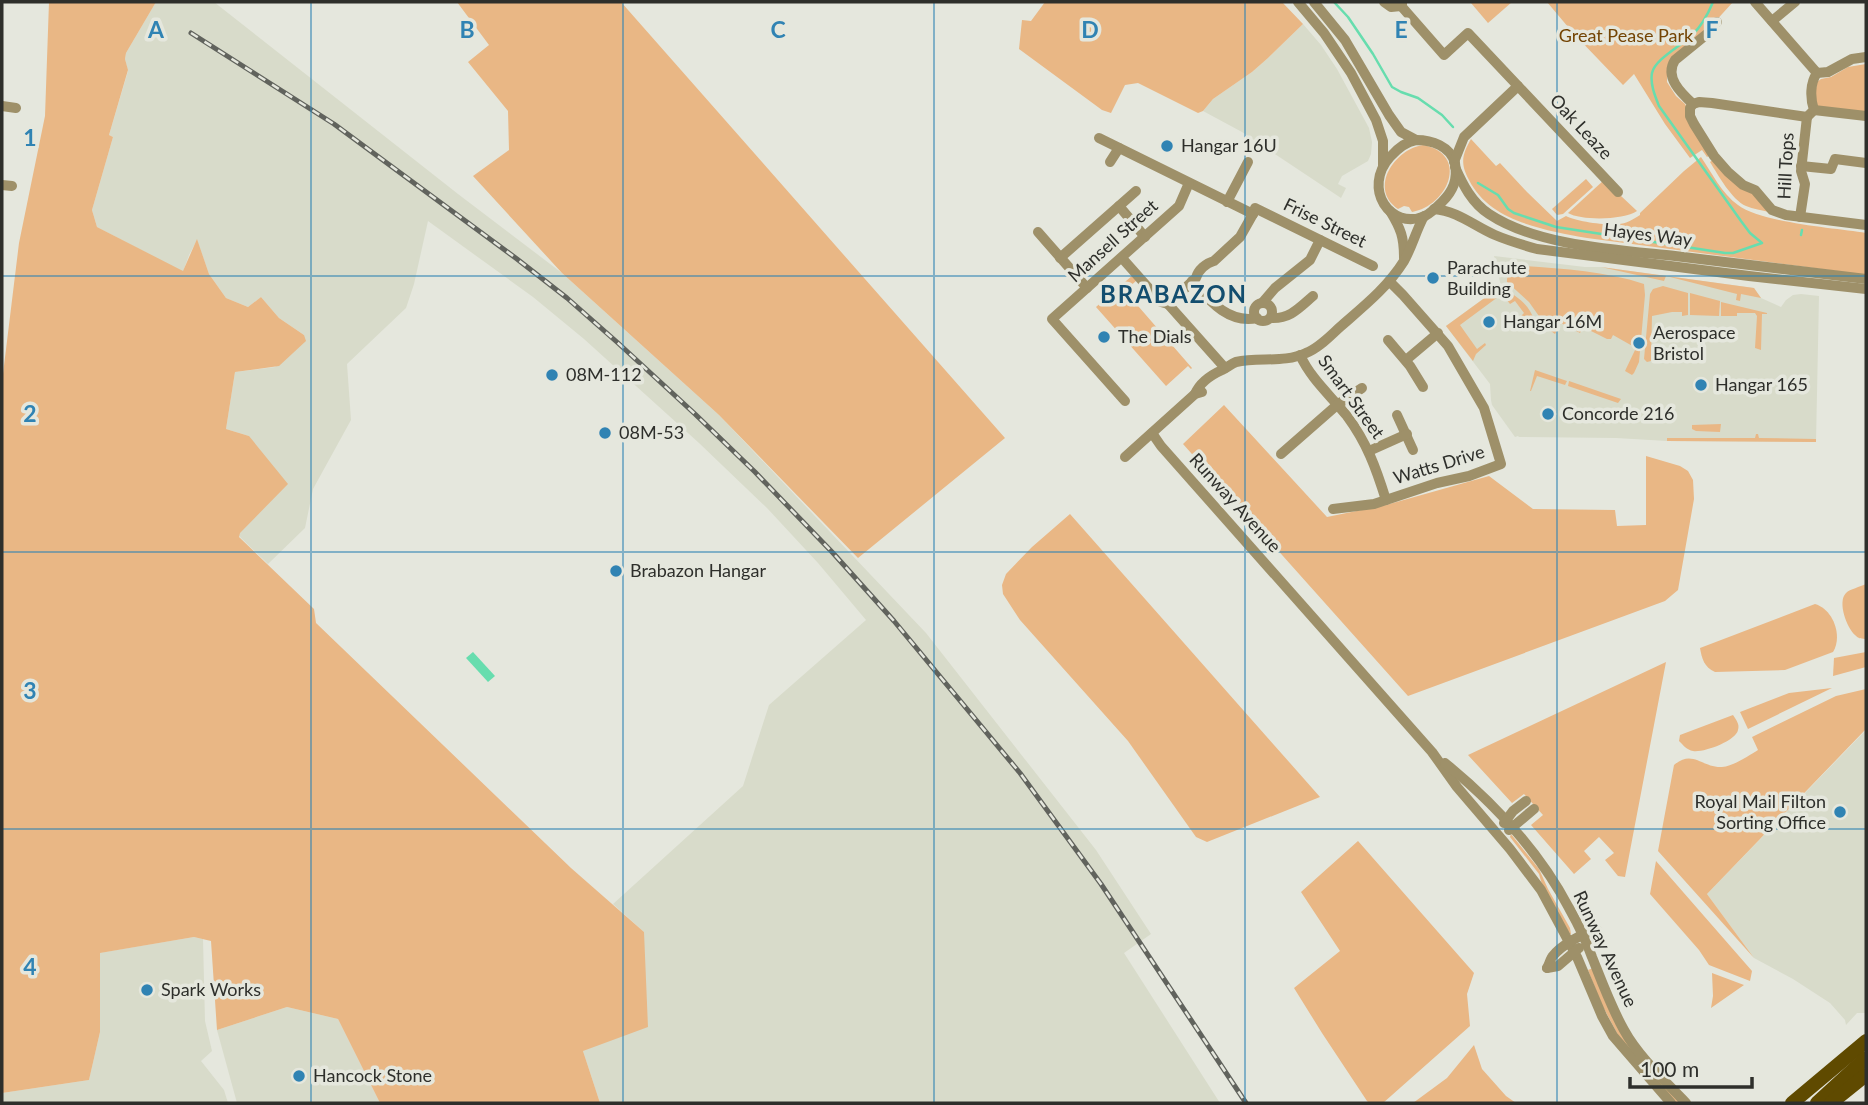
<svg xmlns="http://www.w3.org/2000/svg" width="1868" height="1105" font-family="Lato,sans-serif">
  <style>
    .built { fill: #d8dbca }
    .green { fill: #e9b785 }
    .water { fill: #67ddae }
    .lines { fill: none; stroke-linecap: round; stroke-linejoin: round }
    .stream { stroke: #67ddae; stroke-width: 2.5 }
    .minor { stroke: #9e9069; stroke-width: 10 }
    .major { stroke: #5f4a00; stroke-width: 14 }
    .rail-casing { stroke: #61635d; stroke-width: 5 }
    .rail { stroke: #e5e7dd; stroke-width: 2.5; stroke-dasharray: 8; stroke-linecap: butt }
    .grid { fill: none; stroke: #3083b3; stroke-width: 2; stroke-opacity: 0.55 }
    .poi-dot { fill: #3083b3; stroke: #e5e7dd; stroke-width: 2.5 }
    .labels { text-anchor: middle; stroke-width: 7; stroke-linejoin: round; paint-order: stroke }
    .park-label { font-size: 18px; fill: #734404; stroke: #e5e7dd }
    .street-label { font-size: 18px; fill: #2e2f2b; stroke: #e5e7dd }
    .poi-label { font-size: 18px; fill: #2e2f2b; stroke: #e5e7dd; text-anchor: start }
    .district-label { font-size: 24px; font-weight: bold; letter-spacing: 2px; fill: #134e6f; stroke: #e5e7dd }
    .grid-label { font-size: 23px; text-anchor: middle; font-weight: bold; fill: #3083b3; stroke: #e5e7dd; stroke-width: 7; stroke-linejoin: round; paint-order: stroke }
  </style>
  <rect width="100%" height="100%" fill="#e5e7dd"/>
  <g class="built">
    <polygon points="156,2 214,2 458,194 562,273 719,415 926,633 1096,850 1151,934 1124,953 1220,1103 600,1103 583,1051 644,932 613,904 743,786 769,705 866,620 818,563 767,508 699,443 584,339 533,297 428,221 414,284 406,308 347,364 351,420 313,489 305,528 268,564 239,536 249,436 226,429 235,372 275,367 304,335 279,318 261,297 248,307 226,298 209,274 197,240 189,255 183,272 97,227 92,210 113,137 109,135 128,71 125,59 126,53"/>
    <polygon points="1303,24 1321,45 1337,69 1369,128 1372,142 1371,154 1368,161 1342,176 1338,184 1346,188 1341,198 1242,132 1203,111 1213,99 1252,72 1268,58"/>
    <polygon points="1494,256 1585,267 1601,267 1754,288 1761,298 1781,307 1786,300 1793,295 1801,294 1819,296 1816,442 1667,441 1616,438 1519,437 1518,436 1515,437 1492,405 1491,400 1490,384 1446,326 1501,286"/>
    <polygon points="1866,730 1866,1013 1857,1013 1846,1025 1845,1020 1830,1003 1793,979 1754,958 1707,894"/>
    <polygon points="194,937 203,939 205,1021 212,1051 201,1061 224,1090 228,1103 2,1103 2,1093 89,1080 100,1032 99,953"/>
    <polygon points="287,1007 338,1019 380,1103 237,1103 217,1030"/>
  </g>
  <g class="green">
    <polygon points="49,2 156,2 126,53 125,59 128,70 109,135 113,137 92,210 97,227 183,271 197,239 209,274 226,298 248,307 261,297 279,318 304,335 306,341 279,366 235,372 226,429 249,436 288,484 240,533 239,537 314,609 316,623 571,868 644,932 648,1027 583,1051 600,1103 380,1103 338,1019 287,1007 217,1030 211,941 194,937 100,953 100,1032 89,1080 2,1093 2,382 19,243 45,116"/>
    <polygon points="457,2 621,2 1005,438 858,558 719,415 562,273 473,176 509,150 508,111 468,62 489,45"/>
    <polygon points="1045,2 1282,2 1303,24 1268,58 1252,72 1213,99 1203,111 1198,113 1138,83 1125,85 1111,113 1102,110 1019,49 1022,20 1031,21"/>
    <polygon points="1473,2 1512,2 1488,23 1471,3"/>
    <polygon points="1547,2 1733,2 1702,36 1667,67 1667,82 1676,96 1685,104 1710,155 1707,157 1702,150 1690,158 1665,124 1634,74 1623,85 1574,34"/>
    <polygon points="1866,64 1866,113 1818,106 1814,101 1817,82 1821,79 1831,77 1848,67"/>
    <path d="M1471,139L1496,166L1500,163L1527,192L1557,221L1566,216C1574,221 1608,226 1618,224C1626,224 1634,219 1640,215V213L1684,171L1701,157C1712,173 1722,194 1738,205C1762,223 1835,228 1866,233V275L1587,238C1545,230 1490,222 1469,180C1460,163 1462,155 1471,139Z"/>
    <path d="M1423,145C1470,154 1448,206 1412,212L1409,207L1404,206L1398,209C1368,188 1395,149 1423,145Z"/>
    <path d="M1714,159L1754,192L1769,212C1762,210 1753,209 1746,206C1732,200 1718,175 1710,162Z"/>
    <polygon points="1586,179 1593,187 1563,214 1557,215 1552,209"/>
    <path d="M1604,180L1637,211C1624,220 1582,221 1568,213Z"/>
    <path d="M1524,266C1565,269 1605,271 1644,284L1645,295L1639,362L1634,373L1632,375L1625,371L1636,348L1613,335L1611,339H1607L1583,327L1580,333L1561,323L1555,334L1548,329L1529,302L1507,282C1506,272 1516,268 1524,266Z"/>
    <polygon points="1601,267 1754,288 1761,298 1741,294 1740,301 1736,300 1737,294 1666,276 1664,281"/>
    <polygon points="1133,275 1137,280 1125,291 1192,368 1191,369 1188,366 1166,386 1096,307"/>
    <path d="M1501,286L1502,289C1516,294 1530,306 1534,320L1530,325L1519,318L1524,313L1515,301L1510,304L1502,294L1460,325L1477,349L1485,343L1486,345L1476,354L1473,361L1446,326Z"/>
    <polygon points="1663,286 1688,293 1688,315 1682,316 1682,312 1672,312 1652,316 1651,361 1647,362 1644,359 1650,294 1653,289"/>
    <polygon points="1690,293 1720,301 1719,316 1690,315"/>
    <polygon points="1721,302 1767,313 1767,314 1762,314 1761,350 1755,348 1757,316 1755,313 1737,313 1737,316 1721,316"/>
    <polygon points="1535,370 1567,381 1565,385 1537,376 1531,391 1530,391"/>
    <polygon points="1569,381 1621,399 1618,403 1568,386"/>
    <polygon points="1224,405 1327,517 1386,505 1489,476 1533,509 1615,510 1617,526 1646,525 1646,456 1680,466 1688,471 1693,480 1694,499 1678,590 1665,601 1408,696 1183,444"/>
    <polygon points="1721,424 1720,432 1696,431 1692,429 1692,425"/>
    <polygon points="1756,434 1758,434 1759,438 1816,439 1816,442 1667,441 1667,438 1755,438"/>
    <polygon points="1070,514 1320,797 1207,842 1196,837 1128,741 1020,620 1003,594 1002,585 1006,574 1032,547"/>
    <path d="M1866,584V639H1865C1860,638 1859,639 1855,635C1847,628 1837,602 1846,593C1850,589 1860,587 1866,584Z"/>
    <path d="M1815,604C1833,609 1843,636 1833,652L1785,670L1715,672C1704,667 1702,659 1700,648Z"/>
    <polygon points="1866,652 1866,667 1833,676 1834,658"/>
    <polygon points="1666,662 1625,877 1618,876 1605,860 1614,853 1599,837 1584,851 1591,859 1574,874 1531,825 1543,815 1524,794 1512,803 1468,755"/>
    <polygon points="1832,688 1748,729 1740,712 1789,693"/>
    <path d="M1866,689V729L1707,894L1754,958L1658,851L1674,765C1693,749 1702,768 1722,767C1734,766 1748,756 1758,750L1752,737L1836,696Z"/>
    <path d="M1733,715C1736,720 1740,724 1738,730C1736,741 1703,753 1693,751C1687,750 1683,745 1679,741L1680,735Z"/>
    <polygon points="1511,834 1539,869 1548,889 1570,928 1571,934 1570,934 1543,888 1539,874 1510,837"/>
    <polygon points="1358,841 1474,973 1467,994 1470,1026 1383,1103 1369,1103 1367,1101 1322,1033 1294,988 1340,951 1301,892"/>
    <polygon points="1656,861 1752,971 1750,981 1709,965 1699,950 1650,894"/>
    <polygon points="1593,968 1607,1005 1682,1103 1676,1103 1618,1035 1601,1003 1588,970"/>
    <polygon points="1712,973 1744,985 1711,1008 1713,996"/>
    <polygon points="1474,1045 1482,1069 1506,1096 1516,1103 1413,1103 1447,1078"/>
  </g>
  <polygon class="water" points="473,652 495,676 488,682 466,658"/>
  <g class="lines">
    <g class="stream">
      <polyline points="1334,2 1348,17 1373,54 1392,87 1401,92 1418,98 1442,115 1453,127"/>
      <path d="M1478,183L1498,195L1508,209L1514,213L1556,227L1725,253H1733L1762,243L1750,233L1741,221L1659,106C1655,96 1650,84 1652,73C1655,59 1681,46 1692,35C1702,26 1708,14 1713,2"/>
      <polyline points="1801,235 1802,230"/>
    </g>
    <g class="minor">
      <polyline points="1298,2 1324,33 1351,73 1376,120 1383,141 1383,166"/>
      <polyline points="1314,2 1345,40 1389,115 1401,132 1416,140"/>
      <polyline points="1384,2 1391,7 1401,6"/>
      <polyline points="1402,2 1402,7 1444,55 1468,33 1618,192"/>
      <path d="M1755,2L1817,73C1810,83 1810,98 1814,110L1807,117"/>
      <polyline points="1772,21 1795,2"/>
      <polyline points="1817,73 1828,72 1852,59 1866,57"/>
      <path d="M1693,104C1681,93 1664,77 1675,60L1707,34L1717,22"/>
      <polyline points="2,106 16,108"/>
      <polyline points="1814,110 1866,116"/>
      <polyline points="1807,117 1712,103 1699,102 1693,104 1690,108 1690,116 1694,124 1714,156 1728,172 1743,185 1755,190 1772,210 1786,215 1866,225"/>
      <polyline points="1099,138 1253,214"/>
      <path d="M1416,140C1432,140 1450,146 1455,163C1458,180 1453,191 1442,202C1437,207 1431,213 1425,216C1390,231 1362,188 1390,157C1397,149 1405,142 1416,140Z"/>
      <polyline points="1110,162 1119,148"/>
      <polyline points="1454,162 1464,137 1518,86"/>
      <polyline points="1801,166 1831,169 1835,159 1866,163"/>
      <path d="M1455,167C1463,185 1472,203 1489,214C1537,246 1618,250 1675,256C1739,264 1803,271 1866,279"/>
      <polyline points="2,185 12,186"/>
      <polyline points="1227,202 1248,162"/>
      <polyline points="1119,206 1145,237"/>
      <path d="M1434,209C1458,211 1474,226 1495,235C1509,241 1523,245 1537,249L1749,276L1866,289"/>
      <path d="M1390,211C1401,229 1404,237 1404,258"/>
      <polyline points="1253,214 1255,208 1373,266"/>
      <polyline points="1800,217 1805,184 1801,171 1807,117"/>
      <polyline points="1038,232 1087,288"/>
      <polyline points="1060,258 1136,191"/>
      <polyline points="1122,258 1161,302 1168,304 1225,368"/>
      <path d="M1192,281C1209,300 1228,324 1257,318"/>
      <polyline points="1263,302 1275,288 1310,260 1320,240"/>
      <circle cx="1263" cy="312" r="9"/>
      <path d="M1168,304L1196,278C1198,270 1206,263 1214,261L1240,237L1253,214"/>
      <path d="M1271,318C1290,319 1299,308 1313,296"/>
      <polyline points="1388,340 1410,366 1423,387"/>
      <path d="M1300,355C1311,379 1331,396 1347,416C1367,443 1376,468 1386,500"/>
      <polyline points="1406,360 1438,333"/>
      <path d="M1195,394C1200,382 1211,375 1222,370C1228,367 1231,364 1236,362C1259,357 1285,363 1306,353C1319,348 1330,336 1340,327C1364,306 1387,288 1404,261C1412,247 1416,231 1424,216"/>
      <polyline points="1125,401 1052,319 1179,206 1189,183"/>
      <polyline points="1397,415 1413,450"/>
      <polyline points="1152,433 1161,446 1432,752 1457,787 1510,849 1541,890 1577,957 1602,1016 1613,1036 1671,1103"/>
      <polyline points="1369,451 1407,434"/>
      <polyline points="1281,454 1337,405 1362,388"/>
      <polyline points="1125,457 1195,394 1202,392"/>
      <polyline points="1333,509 1374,504 1437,483 1469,476 1501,464 1484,408 1448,346 1403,295 1390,282"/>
      <path d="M1445,763C1495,804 1539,851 1569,908C1578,924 1586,940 1592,957C1602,982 1611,1007 1624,1030C1638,1056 1666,1082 1686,1103"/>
      <polyline points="1504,823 1513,811 1526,801"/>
      <polyline points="1509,830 1534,809"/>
      <path d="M1547,968C1548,967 1551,958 1552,957C1561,945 1583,933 1597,930"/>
      <polyline points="1547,968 1558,966 1579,948"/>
    </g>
    <g class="major">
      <polyline points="1792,1103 1866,1041"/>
      <polyline points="1817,1103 1866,1058"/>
      <polyline points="1831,1103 1866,1075"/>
    </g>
    <g class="rail-casing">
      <polyline id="rail" points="191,33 334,124 517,259 567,298 618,343 695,414 755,472 833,553 894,621 1020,773 1101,884 1246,1103"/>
    </g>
    <use href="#rail" class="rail"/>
  </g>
  <path class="grid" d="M311,2V1103M623,2V1103M934,2V1103M1245,2V1103M1557,2V1103M2,276H1866M2,552H1866M2,829H1866"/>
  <g class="poi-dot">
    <circle cx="1167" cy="146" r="7"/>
    <circle cx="1433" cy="278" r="7"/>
    <circle cx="1489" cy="322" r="7"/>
    <circle cx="1104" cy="337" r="7"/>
    <circle cx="1639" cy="343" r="7"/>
    <circle cx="552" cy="375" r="7"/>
    <circle cx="1701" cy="385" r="7"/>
    <circle cx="1548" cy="414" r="7"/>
    <circle cx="605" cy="433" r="7"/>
    <circle cx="616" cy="571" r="7"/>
    <circle cx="1840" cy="812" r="7"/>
    <circle cx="147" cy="990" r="7"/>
    <circle cx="299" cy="1076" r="7"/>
  </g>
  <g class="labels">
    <g class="park-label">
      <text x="1626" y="42">Great Pease Park</text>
    </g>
    <g class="street-label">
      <text transform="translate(1581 127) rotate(47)" y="6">Oak Leaze</text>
      <text transform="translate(1786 166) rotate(-87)" y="6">Hill Tops</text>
      <text transform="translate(1325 223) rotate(26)" y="6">Frise Street</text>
      <text transform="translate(1648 235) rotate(7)" y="6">Hayes Way</text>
      <text transform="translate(1113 241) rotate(-42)" y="6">Mansell Street</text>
      <text transform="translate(1351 397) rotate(54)" y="6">Smart Street</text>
      <text transform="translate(1439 465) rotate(-17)" y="6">Watts Drive</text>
      <text transform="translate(1235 503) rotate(48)" y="6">Runway Avenue</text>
      <text transform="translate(1605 949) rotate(65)" y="6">Runway Avenue</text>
    </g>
    <g class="poi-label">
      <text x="1181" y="152">Hangar 16U</text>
      <text x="1447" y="274">Parachute<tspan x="1447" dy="21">Building</tspan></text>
      <text x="1503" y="328">Hangar 16M</text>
      <text x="1653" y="339">Aerospace<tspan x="1653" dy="21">Bristol</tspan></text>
      <text x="1118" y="343">The Dials</text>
      <text x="566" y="381">08M-112</text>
      <text x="1715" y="391">Hangar 165</text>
      <text x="1562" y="420">Concorde 216</text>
      <text x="619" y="439">08M-53</text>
      <text x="630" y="577">Brabazon Hangar</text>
      <text x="1826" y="808" text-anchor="end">Royal Mail Filton<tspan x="1826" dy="21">Sorting Office</tspan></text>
      <text x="161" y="996">Spark Works</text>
      <text x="313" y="1082">Hancock Stone</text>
    </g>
    <g class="district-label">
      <text x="1174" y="303">BRABAZON</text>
    </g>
  </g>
  <g class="grid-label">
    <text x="156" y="38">A</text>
    <text x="467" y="38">B</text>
    <text x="778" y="38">C</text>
    <text x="1090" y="38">D</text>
    <text x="1401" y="38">E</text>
    <text x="1712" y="38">F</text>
    <text x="30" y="146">1</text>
    <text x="30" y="422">2</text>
    <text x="30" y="699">3</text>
    <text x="30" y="975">4</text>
  </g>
  <rect width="1868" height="1105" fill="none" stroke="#2e2f2b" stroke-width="7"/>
  <path d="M1630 1077v10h122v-10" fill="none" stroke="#2e2f2b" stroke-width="3.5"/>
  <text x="1640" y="1077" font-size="21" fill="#2e2f2b" stroke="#e5e7dd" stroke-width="5" paint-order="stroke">100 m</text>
</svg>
